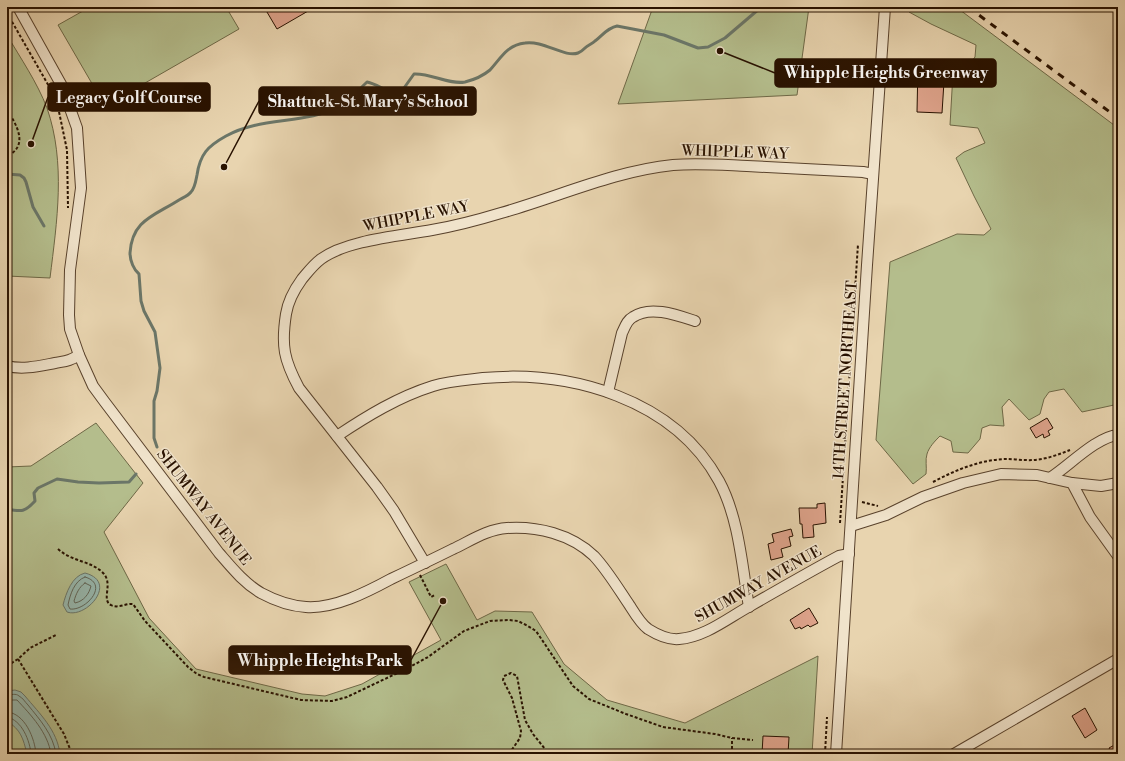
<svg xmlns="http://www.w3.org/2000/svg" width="1125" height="761" font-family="'Libre Bodoni',serif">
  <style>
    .green { fill: #b4bd8c; stroke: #6e6846 }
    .water { fill: #97b8ae; stroke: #6b7668 }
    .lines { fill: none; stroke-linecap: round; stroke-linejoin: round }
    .shore { stroke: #606557; stroke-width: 1 }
    .stream { stroke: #6b7668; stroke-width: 3 }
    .building { fill: #dea38b; stroke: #291200 }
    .minor-casing { stroke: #59422c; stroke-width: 12 }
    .path { stroke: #291200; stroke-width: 2; stroke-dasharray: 3 2; stroke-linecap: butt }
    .minor { stroke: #f0e3cb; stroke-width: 10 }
    .rail { stroke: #291200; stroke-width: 3; stroke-dasharray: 7 7; stroke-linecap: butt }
    .labels { text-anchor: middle; stroke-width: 3; stroke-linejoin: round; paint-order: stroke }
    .street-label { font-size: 15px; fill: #291200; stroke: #f0e3cb }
    .leader { fill: none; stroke: #291200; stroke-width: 1.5 }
    .callout-dot { fill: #291200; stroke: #f0e3cb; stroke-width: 1.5 }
    .callout { fill: #291200; stroke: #291200; stroke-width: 1.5 }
    .callout-label { font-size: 16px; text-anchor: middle; font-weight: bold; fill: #fff }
  </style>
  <rect width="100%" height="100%" fill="#e8d4af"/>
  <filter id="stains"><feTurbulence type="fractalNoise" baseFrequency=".005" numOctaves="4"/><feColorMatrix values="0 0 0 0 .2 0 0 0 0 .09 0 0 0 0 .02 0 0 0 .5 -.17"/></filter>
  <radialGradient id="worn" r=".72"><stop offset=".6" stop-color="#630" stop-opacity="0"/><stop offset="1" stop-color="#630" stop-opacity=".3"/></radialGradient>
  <g class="green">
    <polygon points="90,7 226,7 239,29 105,106 58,25"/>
    <polygon points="653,7 809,7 797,95 618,104"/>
    <path d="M909,7H956L1118,128V402L1114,405L1082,412L1064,389L1049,392L1044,399L1040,414L1029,420L1009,399L1002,407L1004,426L990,425L982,428L980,439L968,453L953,452L951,441L940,436C935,441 929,447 927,454C925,460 927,467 926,474L913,484L876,440L890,262L957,234L984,235L991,229L974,196L956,158L964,152L985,143L978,128L950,125L953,73L966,69L975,57L976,45L931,24L909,12Z"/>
    <path d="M7,35C21,59 37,82 47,108C66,163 57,221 50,278L7,276Z"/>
    <polygon points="96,423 143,483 104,532 149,618 196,669 302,694 325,696 362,684 441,640 409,582 446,564 477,620 495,611 532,612 564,664 607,700 685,723 818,656 812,754 7,754 7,467 31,466"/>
  </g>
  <g class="water">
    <path d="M85,573C119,582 86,619 67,612L63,605C66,593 72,576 85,573Z"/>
    <path d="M15,690L21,692L25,696C40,714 57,730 60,754H27C23,738 21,730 7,721V691Z"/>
  </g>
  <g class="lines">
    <g class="shore">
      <path d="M85,577C110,584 86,611 70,609L68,605C70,595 74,581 85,577Z"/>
      <path d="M85,583L91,586C89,594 84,601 75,603L74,601C76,594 79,587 85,583Z"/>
      <path d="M7,695C11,695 16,693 19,696C23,698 25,702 28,705C40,720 53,734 56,754"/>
      <path d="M7,700H17C31,715 48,733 51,754"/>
      <path d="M7,712C25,713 35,739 36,754"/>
      <path d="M7,717C22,720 30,741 31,754"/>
    </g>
    <g class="stream">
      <polyline points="7,174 20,175 24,178 26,182 33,207 44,226"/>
      <path d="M157,447L154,438V401L157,391L160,368L155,332L144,311L141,301L139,274C134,270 130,261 130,253C132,220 154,216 179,200C182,198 188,196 191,192C195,188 196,180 197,175C200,154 208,146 226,136C261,116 305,125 341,106C351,101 358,90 367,82C377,84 385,91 395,93L404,88L414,74C431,73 449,85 465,82C473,80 484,75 490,70C501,58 507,45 525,43C543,40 565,58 578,53C581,52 583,50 585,48C588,45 592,44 595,41C603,35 607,28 617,26L664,35L698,48L708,47L725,38L759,9L764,7"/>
      <path d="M7,509C22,512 25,512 35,501L34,493L38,488L57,479L78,482L99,483L129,482L136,474"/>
    </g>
  </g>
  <g class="building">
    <polygon points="264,7 315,7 277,29"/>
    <polygon points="918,64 945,66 942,113 917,112"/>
    <polygon points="1047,418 1053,428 1048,431 1050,435 1044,438 1043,434 1036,438 1030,428"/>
    <polygon points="825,503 826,523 813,525 814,537 803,538 802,524 800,524 799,508 817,508 817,504"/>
    <polygon points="791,529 793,536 789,537 791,546 781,549 783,557 771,560 768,544 774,542 772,534"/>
    <polygon points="809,608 818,623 810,627 808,625 801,629 800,627 795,629 790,620"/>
    <polygon points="1085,708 1097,730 1085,738 1072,716"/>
    <polygon points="763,736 789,737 788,754 762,754"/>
    <polygon points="1118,743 1118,754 1112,754 1109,748"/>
  </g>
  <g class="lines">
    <g class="minor-casing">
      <g id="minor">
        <path d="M18,7L62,86L77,128L81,188L70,270L69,315L70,329L79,355L93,386L104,401L219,553C232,568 244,583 261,593C274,600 291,606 306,607C334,609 367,592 391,579C412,569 433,559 453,549C470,541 488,529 507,528C537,526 571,534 594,556C608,571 619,590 630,606C635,614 641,624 648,629C656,634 669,640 679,639C705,637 728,618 750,606C780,589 809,572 839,556L849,554"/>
        <path d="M7,366C23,370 39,366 55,363C65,361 70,361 79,355"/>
        <path d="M608,392L622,333C625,327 627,320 633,317C650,305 677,315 695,321"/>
        <path d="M337,436C367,416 398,397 433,386C449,381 466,380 483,378C571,370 674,399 719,481C739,518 742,566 749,607"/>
        <path d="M1050,478C1069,466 1096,437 1118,435"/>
        <polyline points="1072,483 1101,486 1118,483"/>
        <polyline points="851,526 886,515 923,497 963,483 1001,474 1037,475 1072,483 1090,517 1118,556"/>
        <path d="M425,563L394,511L377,487L299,388C284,360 281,346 286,314C288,301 294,290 302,279C308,272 313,265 321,259C347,240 400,236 432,230C455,226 478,220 501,213C558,197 614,171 673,165C698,163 723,165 747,166C786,168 824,170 863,172L873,174"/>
        <polyline points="836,754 867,265 885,7"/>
        <polyline points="954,754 1118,659"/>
      </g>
    </g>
    <g class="path">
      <polyline points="7,13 54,95"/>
      <polyline points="58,107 67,150 68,208"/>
      <path d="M7,110C17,125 29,146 7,156"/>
      <path d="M933,482C956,470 979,460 1006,459C1012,459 1019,460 1025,460C1041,461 1055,456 1070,450"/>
      <polyline points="862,502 878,506"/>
      <polyline points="840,523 858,244"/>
      <path d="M58,549C72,562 93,561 104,574C113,585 101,600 111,605C118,609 126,603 133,604L145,621L188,667L197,674L204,677L301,700L332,701L347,697L408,668L428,657L464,631L490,621L509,620L518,621L526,625L536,631L573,686L589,699L626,714L663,727L715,734L732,738L753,740"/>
      <polyline points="420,575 431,597 435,595"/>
      <polyline points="18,659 64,734 72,754"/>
      <polyline points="7,666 18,659 30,648 56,635"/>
      <polyline points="509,754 520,738 521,731 512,698 503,680 504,676 511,673 517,676 525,720 533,734 549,754"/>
      <polyline points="732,754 732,738"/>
      <polyline points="825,754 827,717"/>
    </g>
    <use href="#minor" class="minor"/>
    <polyline class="rail" points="968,7 1118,118"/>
  </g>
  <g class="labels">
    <g class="street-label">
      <text transform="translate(735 152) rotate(2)" y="5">WHIPPLE WAY</text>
      <text transform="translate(416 216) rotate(-11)" y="5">WHIPPLE WAY</text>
      <text transform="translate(845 380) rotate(-86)" y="5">14TH STREET NORTHEAST</text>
      <text transform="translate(204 507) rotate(52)" y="5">SHUMWAY AVENUE</text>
      <text transform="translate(758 584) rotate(-29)" y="5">SHUMWAY AVENUE</text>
    </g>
  </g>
  <path class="leader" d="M720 51L775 73M31 144L48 97M224 167L259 101M443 601L411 660"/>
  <g class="callout-dot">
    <circle cx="720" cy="51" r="4"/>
    <circle cx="31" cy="144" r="4"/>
    <circle cx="224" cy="167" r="4"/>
    <circle cx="443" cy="601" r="4"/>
  </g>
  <g class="callout">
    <rect x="775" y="59" width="221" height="28" rx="4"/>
    <rect x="48" y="83" width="162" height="28" rx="4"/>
    <rect x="259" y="87" width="217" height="28" rx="4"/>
    <rect x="229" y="646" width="182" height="28" rx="4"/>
  </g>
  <g class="callout-label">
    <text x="886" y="78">Whipple Heights Greenway</text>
    <text x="129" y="103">Legacy Golf Course</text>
    <text x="368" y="107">Shattuck-St. Mary’s School</text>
    <text x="320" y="666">Whipple Heights Park</text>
  </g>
  <rect width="1125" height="761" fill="none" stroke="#e8d4af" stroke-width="24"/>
  <rect x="8" y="8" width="1109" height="745" fill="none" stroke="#291200" stroke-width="2"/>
  <rect x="12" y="12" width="1101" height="737" fill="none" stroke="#291200"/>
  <rect width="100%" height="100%" filter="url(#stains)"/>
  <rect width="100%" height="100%" fill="url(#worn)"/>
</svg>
